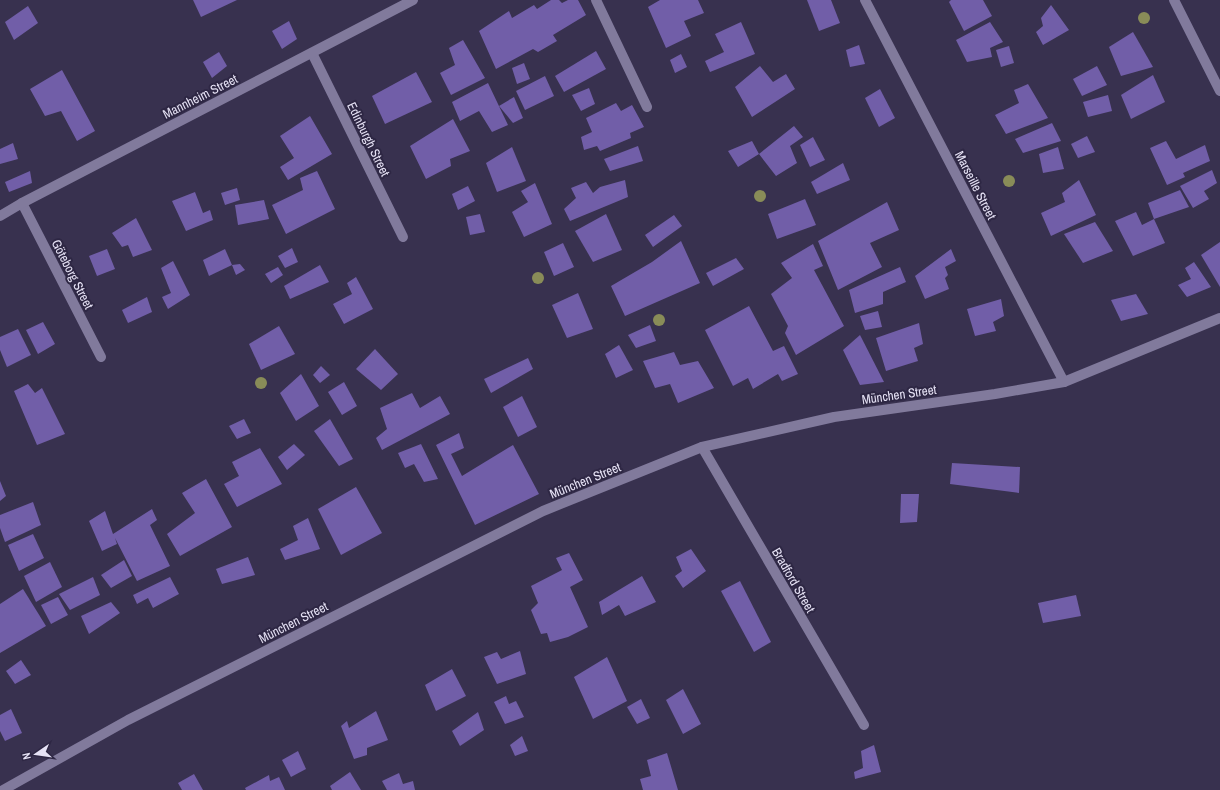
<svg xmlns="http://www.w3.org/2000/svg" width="1220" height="790" font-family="'Archivo Narrow',sans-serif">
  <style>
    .building { fill: #715ea8 }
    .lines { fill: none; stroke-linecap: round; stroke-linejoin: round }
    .minor { stroke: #817a9c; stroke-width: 10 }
    .tree { fill: #898c58 }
    .labels { text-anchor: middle; stroke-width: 4; stroke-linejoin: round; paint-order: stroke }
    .street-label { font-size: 13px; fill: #e6e2f5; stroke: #2e2744 }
  </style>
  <rect width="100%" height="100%" fill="#38314f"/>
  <g class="building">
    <polygon points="193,0 237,0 201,17"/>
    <polygon points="551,0 559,0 562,3 568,0 578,0 586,15 553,35 557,41 538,52 533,49 496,69 479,31 509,11 512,18 534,5 537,9"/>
    <polygon points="660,0 698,0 704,13 684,21 691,36 666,48 648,7"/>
    <polygon points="807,0 831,0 840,23 819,31"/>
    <polygon points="951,0 983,0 992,16 964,31 949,2"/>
    <polygon points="1051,5 1069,30 1043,45 1036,32 1043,26 1041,18"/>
    <polygon points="28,6 38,23 14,40 5,22"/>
    <polygon points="289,21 297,39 282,49 272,31"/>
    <polygon points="741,22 755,54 710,72 705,61 724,52 715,34"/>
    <polygon points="990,22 1003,42 990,48 992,57 967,62 956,40"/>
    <polygon points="1133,32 1153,67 1121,76 1109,47"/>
    <polygon points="463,40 485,78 451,95 440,73 455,65 449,48"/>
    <polygon points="859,45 865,64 850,67 846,50"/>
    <polygon points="1009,46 1014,63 1001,67 996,50"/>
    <polygon points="596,51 606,69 564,92 555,76"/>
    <polygon points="219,52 227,66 212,78 203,62"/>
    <polygon points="681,54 687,67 675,73 670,60"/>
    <polygon points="524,63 530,79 517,84 512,68"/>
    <polygon points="760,66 773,82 786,74 795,89 752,117 735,87"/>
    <polygon points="1097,66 1107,85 1082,96 1073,79"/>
    <polygon points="62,70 95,131 77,141 61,111 45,116 30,89"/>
    <polygon points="416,72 432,102 385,124 372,96"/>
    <polygon points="1153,75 1165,102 1131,119 1121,95"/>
    <polygon points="545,76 554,96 525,110 516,91"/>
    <polygon points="488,83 508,125 492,132 479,111 460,121 452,102"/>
    <polygon points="1028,84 1048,118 1006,134 995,115 1019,103 1014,90"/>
    <polygon points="589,88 595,104 581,111 572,95"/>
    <polygon points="880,89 895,118 879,127 865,98"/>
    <polygon points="1108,95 1112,111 1088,117 1083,102"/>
    <polygon points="514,97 523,118 513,123 499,106"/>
    <polygon points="616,103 621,111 632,105 644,127 630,133 631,138 600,151 597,146 584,150 581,137 592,132 586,118"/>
    <polygon points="310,116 332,154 288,180 280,167 294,158 280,136"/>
    <polygon points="453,119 470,151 450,159 451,166 426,179 410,146"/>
    <polygon points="1052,123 1061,141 1023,153 1015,139"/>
    <polygon points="794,126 803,137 790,146 797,163 776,176 759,154 738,167 728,151 752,141 759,154"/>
    <polygon points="1087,136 1095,152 1078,158 1071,144"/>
    <polygon points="813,137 825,160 810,167 800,145"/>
    <polygon points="1166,141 1176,159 1205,145 1210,161 1183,173 1185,177 1167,185 1150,148"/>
    <polygon points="13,143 18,159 0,164 0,149"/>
    <polygon points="638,146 643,161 610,171 604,159"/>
    <polygon points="512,147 526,181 497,192 486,163"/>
    <polygon points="1058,147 1064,169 1043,173 1039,154"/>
    <polygon points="843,163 850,180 817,194 811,182"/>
    <polygon points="1212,170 1217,183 1204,191 1209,199 1193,208 1180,186"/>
    <polygon points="30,171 32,183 9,192 5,182"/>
    <polygon points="317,171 335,209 286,234 272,205 303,190 300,178"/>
    <polygon points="625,180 628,197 570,221 564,209 576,198 571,188 586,182 593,193 600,187"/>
    <polygon points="1079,180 1096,215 1051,236 1041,213 1065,202 1062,193"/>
    <polygon points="535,183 552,224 524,237 512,212 528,202 521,191"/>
    <polygon points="468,186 475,201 458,210 452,194"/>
    <polygon points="237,188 240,200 225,205 221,193"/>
    <polygon points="1180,190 1189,207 1154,219 1148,203"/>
    <polygon points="195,192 203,213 210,210 213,220 186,231 172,201"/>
    <polygon points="805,199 816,225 777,239 768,214"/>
    <polygon points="264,200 269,219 238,225 235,205"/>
    <polygon points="887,202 899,230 870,243 882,267 838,290 818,241"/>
    <polygon points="1136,212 1142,225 1154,219 1165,243 1133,256 1115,221"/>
    <polygon points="480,214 485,232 470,235 466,217"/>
    <polygon points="606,214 622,250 593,262 575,231"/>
    <polygon points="674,215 682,226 653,247 645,235"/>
    <polygon points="136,218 152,250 133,257 128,245 122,247 112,233"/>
    <polygon points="1095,222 1113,251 1083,263 1064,234"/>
    <polygon points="681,241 700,283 625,316 611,286 652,262"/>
    <polygon points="1220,242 1220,287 1201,255"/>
    <polygon points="563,243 574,267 554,276 544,252"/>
    <polygon points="813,244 823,266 814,270 844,326 796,355 785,333 788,326 771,294 792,278 781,263"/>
    <polygon points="292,248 298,262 285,268 278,256"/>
    <polygon points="107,249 115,269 97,276 89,256"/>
    <polygon points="225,249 232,265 209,276 203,260"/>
    <polygon points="951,249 956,261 945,267 948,275 945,278 949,289 925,299 915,276"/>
    <polygon points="736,258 744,269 713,286 706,273"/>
    <polygon points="173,261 190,295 168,309 162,297 171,293 161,268"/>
    <polygon points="1194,262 1211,287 1187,297 1178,285 1191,279 1185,268"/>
    <polygon points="240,264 245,270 236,275 232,265"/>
    <polygon points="320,265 329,282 290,299 284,286"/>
    <polygon points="278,267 283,275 271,283 265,274"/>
    <polygon points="900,267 906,282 883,292 883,304 855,313 849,290"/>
    <polygon points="356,277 373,309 344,324 333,304 352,294 347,283"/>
    <polygon points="578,293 593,329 567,338 552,305"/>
    <polygon points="1136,294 1148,314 1121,321 1111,300"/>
    <polygon points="147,297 152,312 128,323 122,310"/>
    <polygon points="1001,299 1004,316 993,322 996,331 975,336 967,309"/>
    <polygon points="749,306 773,351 784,346 798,374 782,381 778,374 753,389 748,378 733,386 705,330"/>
    <polygon points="878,311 882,327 865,330 860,316"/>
    <polygon points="43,322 55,344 38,354 26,330"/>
    <polygon points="919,323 923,344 914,348 918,361 886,371 876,338"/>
    <polygon points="650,325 656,341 636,348 628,335"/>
    <polygon points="279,326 295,354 261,370 249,344"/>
    <polygon points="18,329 31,355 7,367 0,350 0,337"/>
    <polygon points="860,335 884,382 860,385 843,350"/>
    <polygon points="619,345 633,370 616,378 605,354"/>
    <polygon points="375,349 398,374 381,390 356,369"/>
    <polygon points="674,352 680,365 698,361 714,388 678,403 670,384 655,388 643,361"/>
    <polygon points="528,358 533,369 491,393 484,379"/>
    <polygon points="321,366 330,375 320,383 313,375"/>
    <polygon points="301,374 319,406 296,421 280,393"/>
    <polygon points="344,382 357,406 342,415 328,392"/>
    <polygon points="28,384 35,393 42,388 65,434 37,445 14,391"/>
    <polygon points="412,393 420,408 440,396 450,414 382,450 376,438 387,429 380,408"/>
    <polygon points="522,396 537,427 518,437 503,407"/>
    <polygon points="244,419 251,433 237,439 229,426"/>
    <polygon points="330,419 353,459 339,466 314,431"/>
    <polygon points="459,433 464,448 451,454 462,476 513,445 539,494 475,525 436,445"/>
    <polygon points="294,444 305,455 287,470 278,457"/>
    <polygon points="421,444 438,479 424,482 414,464 405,468 398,453"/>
    <polygon points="260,448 282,484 237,507 224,484 239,476 232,462"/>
    <polygon points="952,463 1020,467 1019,493 950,484"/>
    <polygon points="206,479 232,527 180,556 167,534 195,513 182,493"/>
    <polygon points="0,481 6,496 0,501"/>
    <polygon points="356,487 382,533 341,555 318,509"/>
    <polygon points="901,494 919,494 917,522 900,523"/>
    <polygon points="33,502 41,525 5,542 0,528 0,515"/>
    <polygon points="152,509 157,520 150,525 170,566 137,581 115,538 117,544 102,551 89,521 105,511 113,534"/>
    <polygon points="308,518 320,549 285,560 280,549 298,540 293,526"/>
    <polygon points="33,534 44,558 19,571 8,545"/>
    <polygon points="691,549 706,571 683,588 675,576 682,571 676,557"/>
    <polygon points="569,553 583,580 570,587 588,627 568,637 550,642 547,633 541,634 531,610 538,603 531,586 562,570 556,558"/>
    <polygon points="248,557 255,575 222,584 216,569"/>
    <polygon points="124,560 132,576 111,588 101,575"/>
    <polygon points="50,562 62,587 36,602 24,576"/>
    <polygon points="642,576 656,602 625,616 619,605 602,615 599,602"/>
    <polygon points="93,577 100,595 70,610 59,594"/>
    <polygon points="170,577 179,594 153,608 148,598 137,604 133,595"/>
    <polygon points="740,581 771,642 754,652 721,591"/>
    <polygon points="23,589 46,626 0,653 0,604"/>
    <polygon points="1076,595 1081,616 1043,623 1038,603"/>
    <polygon points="58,597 68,615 51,624 41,605"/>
    <polygon points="111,602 120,613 89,634 81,616"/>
    <polygon points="520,651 526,674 497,684 484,657 497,652 501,659"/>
    <polygon points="607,657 627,701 593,719 574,677"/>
    <polygon points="21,660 31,675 15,684 6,671"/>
    <polygon points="452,669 466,696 436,711 425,685"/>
    <polygon points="683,689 701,724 683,734 666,700"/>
    <polygon points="506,696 509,704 516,701 524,717 505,724 494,702"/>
    <polygon points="641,699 650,718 637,724 627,707"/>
    <polygon points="11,709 22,733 5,741 0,731 0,715"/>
    <polygon points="376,711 388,740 367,748 367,755 354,759 341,726 347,721 349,728"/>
    <polygon points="478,712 484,730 460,746 452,731"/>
    <polygon points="522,736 528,751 515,756 510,745"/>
    <polygon points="874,745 881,772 855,779 854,772 863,768 861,751"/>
    <polygon points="298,751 306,769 291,777 282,760"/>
    <polygon points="667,753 678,790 643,790 640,779 651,776 647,760"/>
    <polygon points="350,772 361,790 332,790 330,786"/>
    <polygon points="399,773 403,784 413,781 415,790 387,790 382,781"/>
    <polygon points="194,774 203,790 182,790 178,783"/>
    <polygon points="269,775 270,781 279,777 285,790 246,790 245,788"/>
  </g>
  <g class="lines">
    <g class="minor">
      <polyline points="596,0 647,107"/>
      <polyline points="865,0 1064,382"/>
      <polyline points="1174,0 1220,91"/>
      <polyline points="312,53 403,237"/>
      <polyline points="22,203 101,357"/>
      <polyline points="0,216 22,203 413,0"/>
      <polyline points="702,447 864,725"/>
      <polyline points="3,790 128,720 543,511 702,447 834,417 995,394 1064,382 1220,318"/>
    </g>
  </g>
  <g class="tree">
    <circle cx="1144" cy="18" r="6"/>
    <circle cx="1009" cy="181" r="6"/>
    <circle cx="760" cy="196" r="6"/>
    <circle cx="538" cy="278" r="6"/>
    <circle cx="659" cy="320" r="6"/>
    <circle cx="261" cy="383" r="6"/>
  </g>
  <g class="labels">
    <g class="street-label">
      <text transform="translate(200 96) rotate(-27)" y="5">Mannheim Street</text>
      <text transform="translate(369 139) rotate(64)" y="5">Edinburgh Street</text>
      <text transform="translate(976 185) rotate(63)" y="5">Marseille Street</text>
      <text transform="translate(73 274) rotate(63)" y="5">Göteborg Street</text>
      <text transform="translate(899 394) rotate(-8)" y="5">München Street</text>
      <text transform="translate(585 480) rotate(-22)" y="5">München Street</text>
      <text transform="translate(794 580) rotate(60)" y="5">Bradford Street</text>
      <text transform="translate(293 622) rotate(-27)" y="5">München Street</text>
    </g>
  </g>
  <g transform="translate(36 754) rotate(257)" stroke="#2e2744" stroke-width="3" paint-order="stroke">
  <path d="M0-3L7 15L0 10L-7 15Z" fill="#e6e2f5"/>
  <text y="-6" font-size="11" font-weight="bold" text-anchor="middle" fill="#e6e2f5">N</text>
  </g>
</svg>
